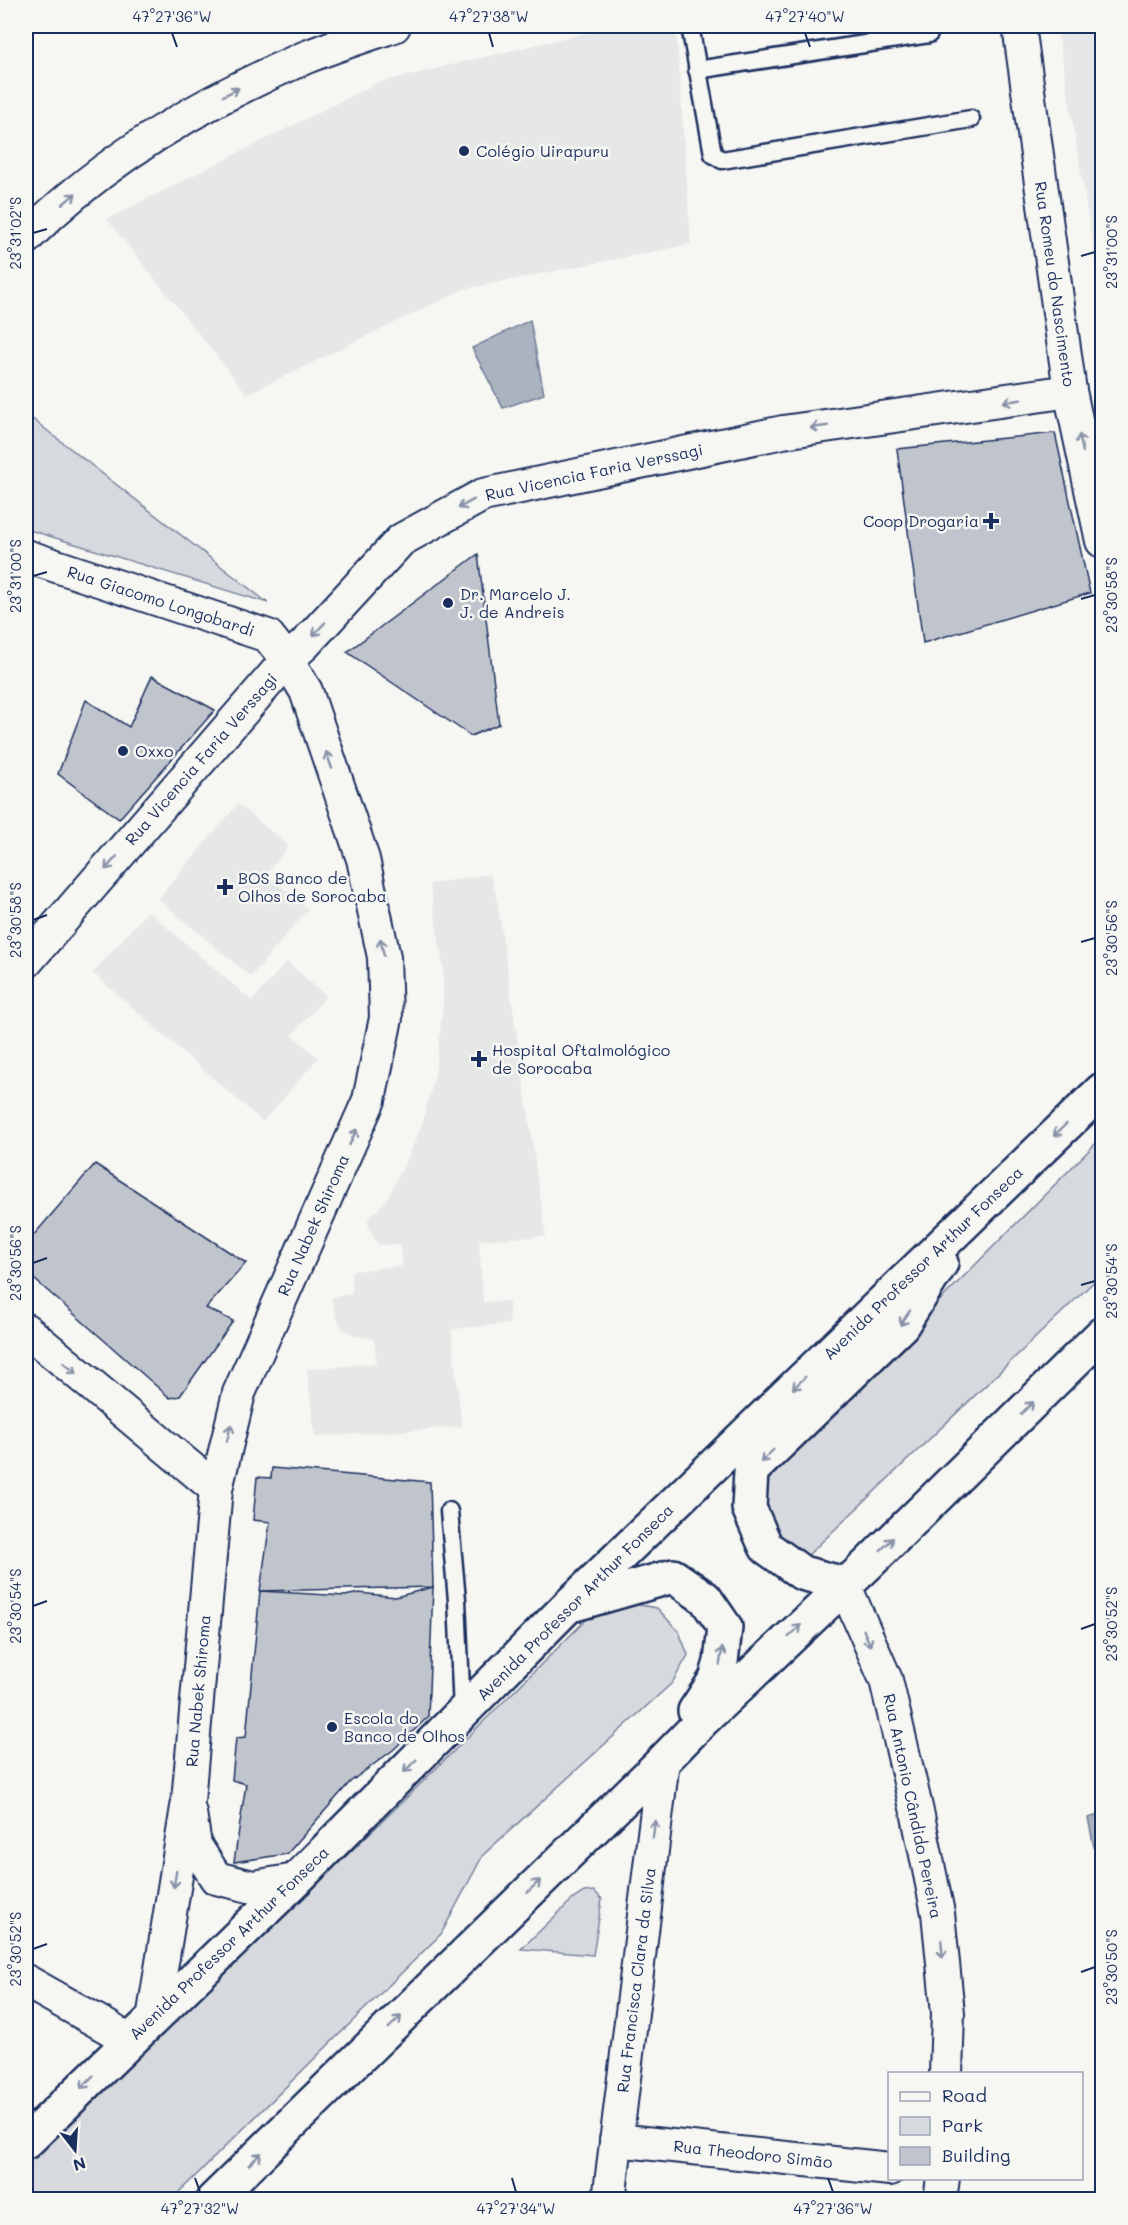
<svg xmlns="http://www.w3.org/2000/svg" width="1128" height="2225" font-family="Mali,sans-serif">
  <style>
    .built { fill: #e6e7e7 }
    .green { fill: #d6d9dd; stroke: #78849e; stroke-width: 1.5 }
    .water { fill: #abb2c0; stroke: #717e99; stroke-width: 1.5 }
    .building { fill: #c0c4cd; stroke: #1b2f5e; stroke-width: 1.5 }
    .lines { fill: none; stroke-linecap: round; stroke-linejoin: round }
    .lane-casing { stroke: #1b2f5e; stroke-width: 21 }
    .street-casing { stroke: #1b2f5e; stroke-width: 36 }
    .secondary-casing { stroke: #1b2f5e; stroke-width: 38 }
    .lane { stroke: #f6f6f2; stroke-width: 16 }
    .street { stroke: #f6f6f2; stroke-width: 32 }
    .secondary { stroke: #f6f6f2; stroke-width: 33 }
    .oneway { stroke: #8892a8 }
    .ticks { fill: none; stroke: #1b2f5e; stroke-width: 2 }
    .poi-dot { fill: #1b2f5e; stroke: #f6f6f2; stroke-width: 2 }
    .labels { text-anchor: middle; stroke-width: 5; stroke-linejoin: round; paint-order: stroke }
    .poi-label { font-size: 16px; fill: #1b2f5e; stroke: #f6f6f2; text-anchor: start }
    .street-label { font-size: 16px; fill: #1b2f5e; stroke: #f6f6f2 }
    .neatline { fill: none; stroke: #1b2f5e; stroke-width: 2 }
    .ticks-label { font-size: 15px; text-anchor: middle; fill: #1b2f5e }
  </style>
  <rect width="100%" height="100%" fill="#f6f6f2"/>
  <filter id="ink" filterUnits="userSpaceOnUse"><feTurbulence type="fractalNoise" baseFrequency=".0167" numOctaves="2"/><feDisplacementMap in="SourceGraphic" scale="12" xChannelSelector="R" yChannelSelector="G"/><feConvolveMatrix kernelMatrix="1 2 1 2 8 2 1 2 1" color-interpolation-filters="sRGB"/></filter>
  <g filter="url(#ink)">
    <g class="built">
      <polygon points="614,26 676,26 691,244 464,289 247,394 107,219 377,83"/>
      <polygon points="1057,26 1102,26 1102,301"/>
      <polygon points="238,804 289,846 266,874 308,909 251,977 158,899"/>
      <polygon points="490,874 497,899 546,1236 479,1240 483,1302 509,1301 509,1324 451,1329 462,1427 315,1437 307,1369 377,1363 374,1339 354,1336 342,1328 336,1317 331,1297 352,1294 352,1271 402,1266 400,1244 378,1245 369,1228 368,1220 386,1200 408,1158 422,1125 435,1075 443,1004 443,967 430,884"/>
      <polygon points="148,911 252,1001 287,962 326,996 292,1035 318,1058 263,1122 93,973"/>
    </g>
    <g class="green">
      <polygon points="26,414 268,603 26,529"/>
      <polygon points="1102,1137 1102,1274 806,1557 777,1541 761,1481"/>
      <polygon points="628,1603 657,1608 679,1632 688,1655 672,1683 483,1855 441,1934 172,2199 26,2200 26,2163 395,1809 590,1616"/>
      <polygon points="594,1891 602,1899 593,1955 521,1949 573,1899 584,1892"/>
    </g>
    <g class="water">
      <polygon points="530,320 544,394 503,408 472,348"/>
      <polygon points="1102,1814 1102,1876 1100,1876 1088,1818"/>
    </g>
    <g class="building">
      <polygon points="1055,433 1090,593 923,643 897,449"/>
      <polygon points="478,554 499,724 471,736 347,652"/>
      <polygon points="152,676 215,710 119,819 58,774 86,700 129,727"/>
      <polygon points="95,1164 246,1263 206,1308 233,1321 180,1396 170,1398 26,1272 26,1244"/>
      <polygon points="272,1468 430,1482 433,1587 260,1591 270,1522 253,1520 257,1477 271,1478"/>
      <polygon points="433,1587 428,1717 393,1750 350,1782 287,1854 234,1862 246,1784 232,1780 236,1738 246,1737 260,1591 345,1596 359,1593 396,1597"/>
    </g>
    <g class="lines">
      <g class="lane-casing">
        <g id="lane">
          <polyline points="690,26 713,154 722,160 971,119"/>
          <polyline points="697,70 929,34"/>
          <polyline points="449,1511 457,1600 462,1712"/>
        </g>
      </g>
      <g class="street-casing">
        <g id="street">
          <polyline points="1019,26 1070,391 1102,541"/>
          <path d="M26,238C104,159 202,102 304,58C333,46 364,36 394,26"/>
          <polyline points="26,556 268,636 287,660 306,691 363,859 384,957 386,1018 369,1100 239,1393 216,1489 188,1801 153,2019"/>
          <polyline points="26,962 287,660 304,645 401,540 483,495 783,432 1070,391"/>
          <polyline points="26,1330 216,1489"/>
          <polyline points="844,1584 886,1680 918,1816 938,1913 948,2013 946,2074"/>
          <polyline points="190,1813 195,1845 216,1878 253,1887 296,1880"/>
          <polyline points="26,1981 109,2028 129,2041"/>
          <polyline points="616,2140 890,2169"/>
          <polyline points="609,2200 663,1761"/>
          <polyline points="940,2200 943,2178"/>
        </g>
      </g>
      <g class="secondary-casing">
        <g id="secondary">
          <polyline points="844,1584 802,1573 766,1547 749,1508 751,1471 902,1325 941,1263"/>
          <polyline points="575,1604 673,1576 705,1598 725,1627 721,1662 716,1679 695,1711"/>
          <polyline points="26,2142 296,1880 569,1605 1102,1090"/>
          <polyline points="213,2200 663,1761 703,1720 867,1565 1102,1334"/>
        </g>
      </g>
      <use href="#lane" class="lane"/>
      <use href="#street" class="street"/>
      <use href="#secondary" class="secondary"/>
    </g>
    <defs><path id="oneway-shaft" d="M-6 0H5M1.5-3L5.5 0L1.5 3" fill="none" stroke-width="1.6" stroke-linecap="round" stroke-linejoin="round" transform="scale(1.5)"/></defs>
    <g class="oneway">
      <use href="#oneway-shaft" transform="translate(231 92) rotate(-27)"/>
      <use href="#oneway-shaft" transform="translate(69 199) rotate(-40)"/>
      <use href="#oneway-shaft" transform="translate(1012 401) rotate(172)"/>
      <use href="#oneway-shaft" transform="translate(819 427) rotate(172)"/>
      <use href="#oneway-shaft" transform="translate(1081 443) rotate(-102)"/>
      <use href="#oneway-shaft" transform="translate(466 504) rotate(151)"/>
      <use href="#oneway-shaft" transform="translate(319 629) rotate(133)"/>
      <use href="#oneway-shaft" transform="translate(329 760) rotate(-109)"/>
      <use href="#oneway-shaft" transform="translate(111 863) rotate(131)"/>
      <use href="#oneway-shaft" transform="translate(382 947) rotate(-102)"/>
      <use href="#oneway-shaft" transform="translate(1060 1130) rotate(136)"/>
      <use href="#oneway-shaft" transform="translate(353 1137) rotate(-66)"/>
      <use href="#oneway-shaft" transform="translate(905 1318) rotate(124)"/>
      <use href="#oneway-shaft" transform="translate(70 1368) rotate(40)"/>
      <use href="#oneway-shaft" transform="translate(799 1383) rotate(136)"/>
      <use href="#oneway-shaft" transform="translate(1027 1408) rotate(-44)"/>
      <use href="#oneway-shaft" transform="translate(229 1433) rotate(-76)"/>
      <use href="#oneway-shaft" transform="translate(767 1456) rotate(136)"/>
      <use href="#oneway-shaft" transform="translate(887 1544) rotate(-44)"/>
      <use href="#oneway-shaft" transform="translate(795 1631) rotate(-44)"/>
      <use href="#oneway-shaft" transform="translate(867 1638) rotate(67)"/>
      <use href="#oneway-shaft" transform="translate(721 1656) rotate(-82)"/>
      <use href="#oneway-shaft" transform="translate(410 1766) rotate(135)"/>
      <use href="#oneway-shaft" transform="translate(654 1829) rotate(-83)"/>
      <use href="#oneway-shaft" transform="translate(175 1879) rotate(99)"/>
      <use href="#oneway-shaft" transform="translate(534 1886) rotate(-44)"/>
      <use href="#oneway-shaft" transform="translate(942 1949) rotate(85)"/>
      <use href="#oneway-shaft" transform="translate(395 2022) rotate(-44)"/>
      <use href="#oneway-shaft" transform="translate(87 2082) rotate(135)"/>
      <use href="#oneway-shaft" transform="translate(255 2159) rotate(-44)"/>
    </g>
  </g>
  <path class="ticks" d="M172,33L177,47M489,33L493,47M805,33L810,47M33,233L47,229M1081,256L1095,252M33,576L47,572M1081,599L1095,595M33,920L47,915M1081,942L1095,938M33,1263L47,1258M1081,1285L1095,1281M33,1606L47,1601M1081,1629L1095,1624M33,1949L47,1944M1081,1972L1095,1967M195,2178L200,2192M512,2178L516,2192M828,2178L833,2192"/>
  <g class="poi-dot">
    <circle cx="464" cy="151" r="6"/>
    <path d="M988 512h6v6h6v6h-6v6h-6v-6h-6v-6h6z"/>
    <circle cx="448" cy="603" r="6"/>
    <circle cx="123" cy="751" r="6"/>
    <path d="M222 878h6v6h6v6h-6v6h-6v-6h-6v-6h6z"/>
    <path d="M476 1050h6v6h6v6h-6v6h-6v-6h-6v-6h6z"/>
    <circle cx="332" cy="1727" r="6"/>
  </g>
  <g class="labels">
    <g class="poi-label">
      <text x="476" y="157">Colégio Uirapuru</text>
      <text x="979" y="527" text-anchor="end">Coop Drogaria</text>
      <text x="460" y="600">Dr. Marcelo J.<tspan x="460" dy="18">J. de Andreis</tspan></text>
      <text x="135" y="757">Oxxo</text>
      <text x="238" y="884">BOS Banco de<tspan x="238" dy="18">Olhos de Sorocaba</tspan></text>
      <text x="492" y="1056">Hospital Oftalmológico<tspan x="492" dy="18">de Sorocaba</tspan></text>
      <text x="344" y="1724">Escola do<tspan x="344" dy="18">Banco de Olhos</tspan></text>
    </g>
    <g class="street-label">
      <text transform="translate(1055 284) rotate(82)" y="6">Rua Romeu do Nascimento</text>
      <text transform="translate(594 472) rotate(-12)" y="6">Rua Vicencia Faria Verssagi</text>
      <text transform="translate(161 601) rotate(18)" y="6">Rua Giacomo Longobardi</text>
      <text transform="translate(201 759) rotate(-49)" y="6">Rua Vicencia Faria Verssagi</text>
      <text transform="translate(313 1225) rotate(-66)" y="6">Rua Nabek Shiroma</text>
      <text transform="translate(923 1263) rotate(-44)" y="6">Avenida Professor Arthur Fonseca</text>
      <text transform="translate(575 1602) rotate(-45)" y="6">Avenida Professor Arthur Fonseca</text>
      <text transform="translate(198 1691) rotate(-85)" y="6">Rua Nabek Shiroma</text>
      <text transform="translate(913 1806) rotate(78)" y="6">Rua Antonio Cândido Pereira</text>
      <text transform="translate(229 1943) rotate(-44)" y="6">Avenida Professor Arthur Fonseca</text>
      <text transform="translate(636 1980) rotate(-83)" y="6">Rua Francisca Clara da Silva</text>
      <text transform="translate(753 2154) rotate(6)" y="6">Rua Theodoro Simão</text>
    </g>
  </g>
  <rect width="1128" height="2225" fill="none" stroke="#f6f6f2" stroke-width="66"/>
  <rect x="888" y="2072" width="195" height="108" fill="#f6f6f2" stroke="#9ea6b7" stroke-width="1.5"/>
  <rect x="900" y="2092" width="30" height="9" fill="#f6f6f2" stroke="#9ea6b7" stroke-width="1.5"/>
  <text x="942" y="2102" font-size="18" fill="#1b2f5e">Road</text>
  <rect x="900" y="2117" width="30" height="18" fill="#d6d9dd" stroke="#9ea6b7" stroke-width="1.5"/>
  <text x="942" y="2132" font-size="18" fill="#1b2f5e">Park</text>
  <rect x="900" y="2147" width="30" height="18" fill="#c0c4cd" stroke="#9ea6b7" stroke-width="1.5"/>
  <text x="942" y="2162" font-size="18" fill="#1b2f5e">Building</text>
  <g transform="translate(75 2150) rotate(163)" stroke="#f6f6f2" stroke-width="4.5" paint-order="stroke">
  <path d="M0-4.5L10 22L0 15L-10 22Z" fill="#1b2f5e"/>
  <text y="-9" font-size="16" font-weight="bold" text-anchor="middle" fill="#1b2f5e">N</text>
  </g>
  <rect x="33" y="33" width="1062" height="2159" class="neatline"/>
  <g class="ticks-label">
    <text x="172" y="22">47°27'36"W</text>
    <text x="489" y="22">47°27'38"W</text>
    <text x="805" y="22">47°27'40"W</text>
    <text transform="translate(16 233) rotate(-90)" y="5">23°31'02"S</text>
    <text transform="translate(1112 252) rotate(-90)" y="5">23°31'00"S</text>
    <text transform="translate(16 576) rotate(-90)" y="5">23°31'00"S</text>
    <text transform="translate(1112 595) rotate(-90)" y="5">23°30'58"S</text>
    <text transform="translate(16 920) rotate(-90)" y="5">23°30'58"S</text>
    <text transform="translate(1112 938) rotate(-90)" y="5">23°30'56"S</text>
    <text transform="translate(16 1263) rotate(-90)" y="5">23°30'56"S</text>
    <text transform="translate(1112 1281) rotate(-90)" y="5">23°30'54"S</text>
    <text transform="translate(16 1606) rotate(-90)" y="5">23°30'54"S</text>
    <text transform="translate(1112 1624) rotate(-90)" y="5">23°30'52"S</text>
    <text transform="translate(16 1949) rotate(-90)" y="5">23°30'52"S</text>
    <text transform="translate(1112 1967) rotate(-90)" y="5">23°30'50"S</text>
    <text x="200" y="2214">47°27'32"W</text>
    <text x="516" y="2214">47°27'34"W</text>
    <text x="833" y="2214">47°27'36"W</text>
  </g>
</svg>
